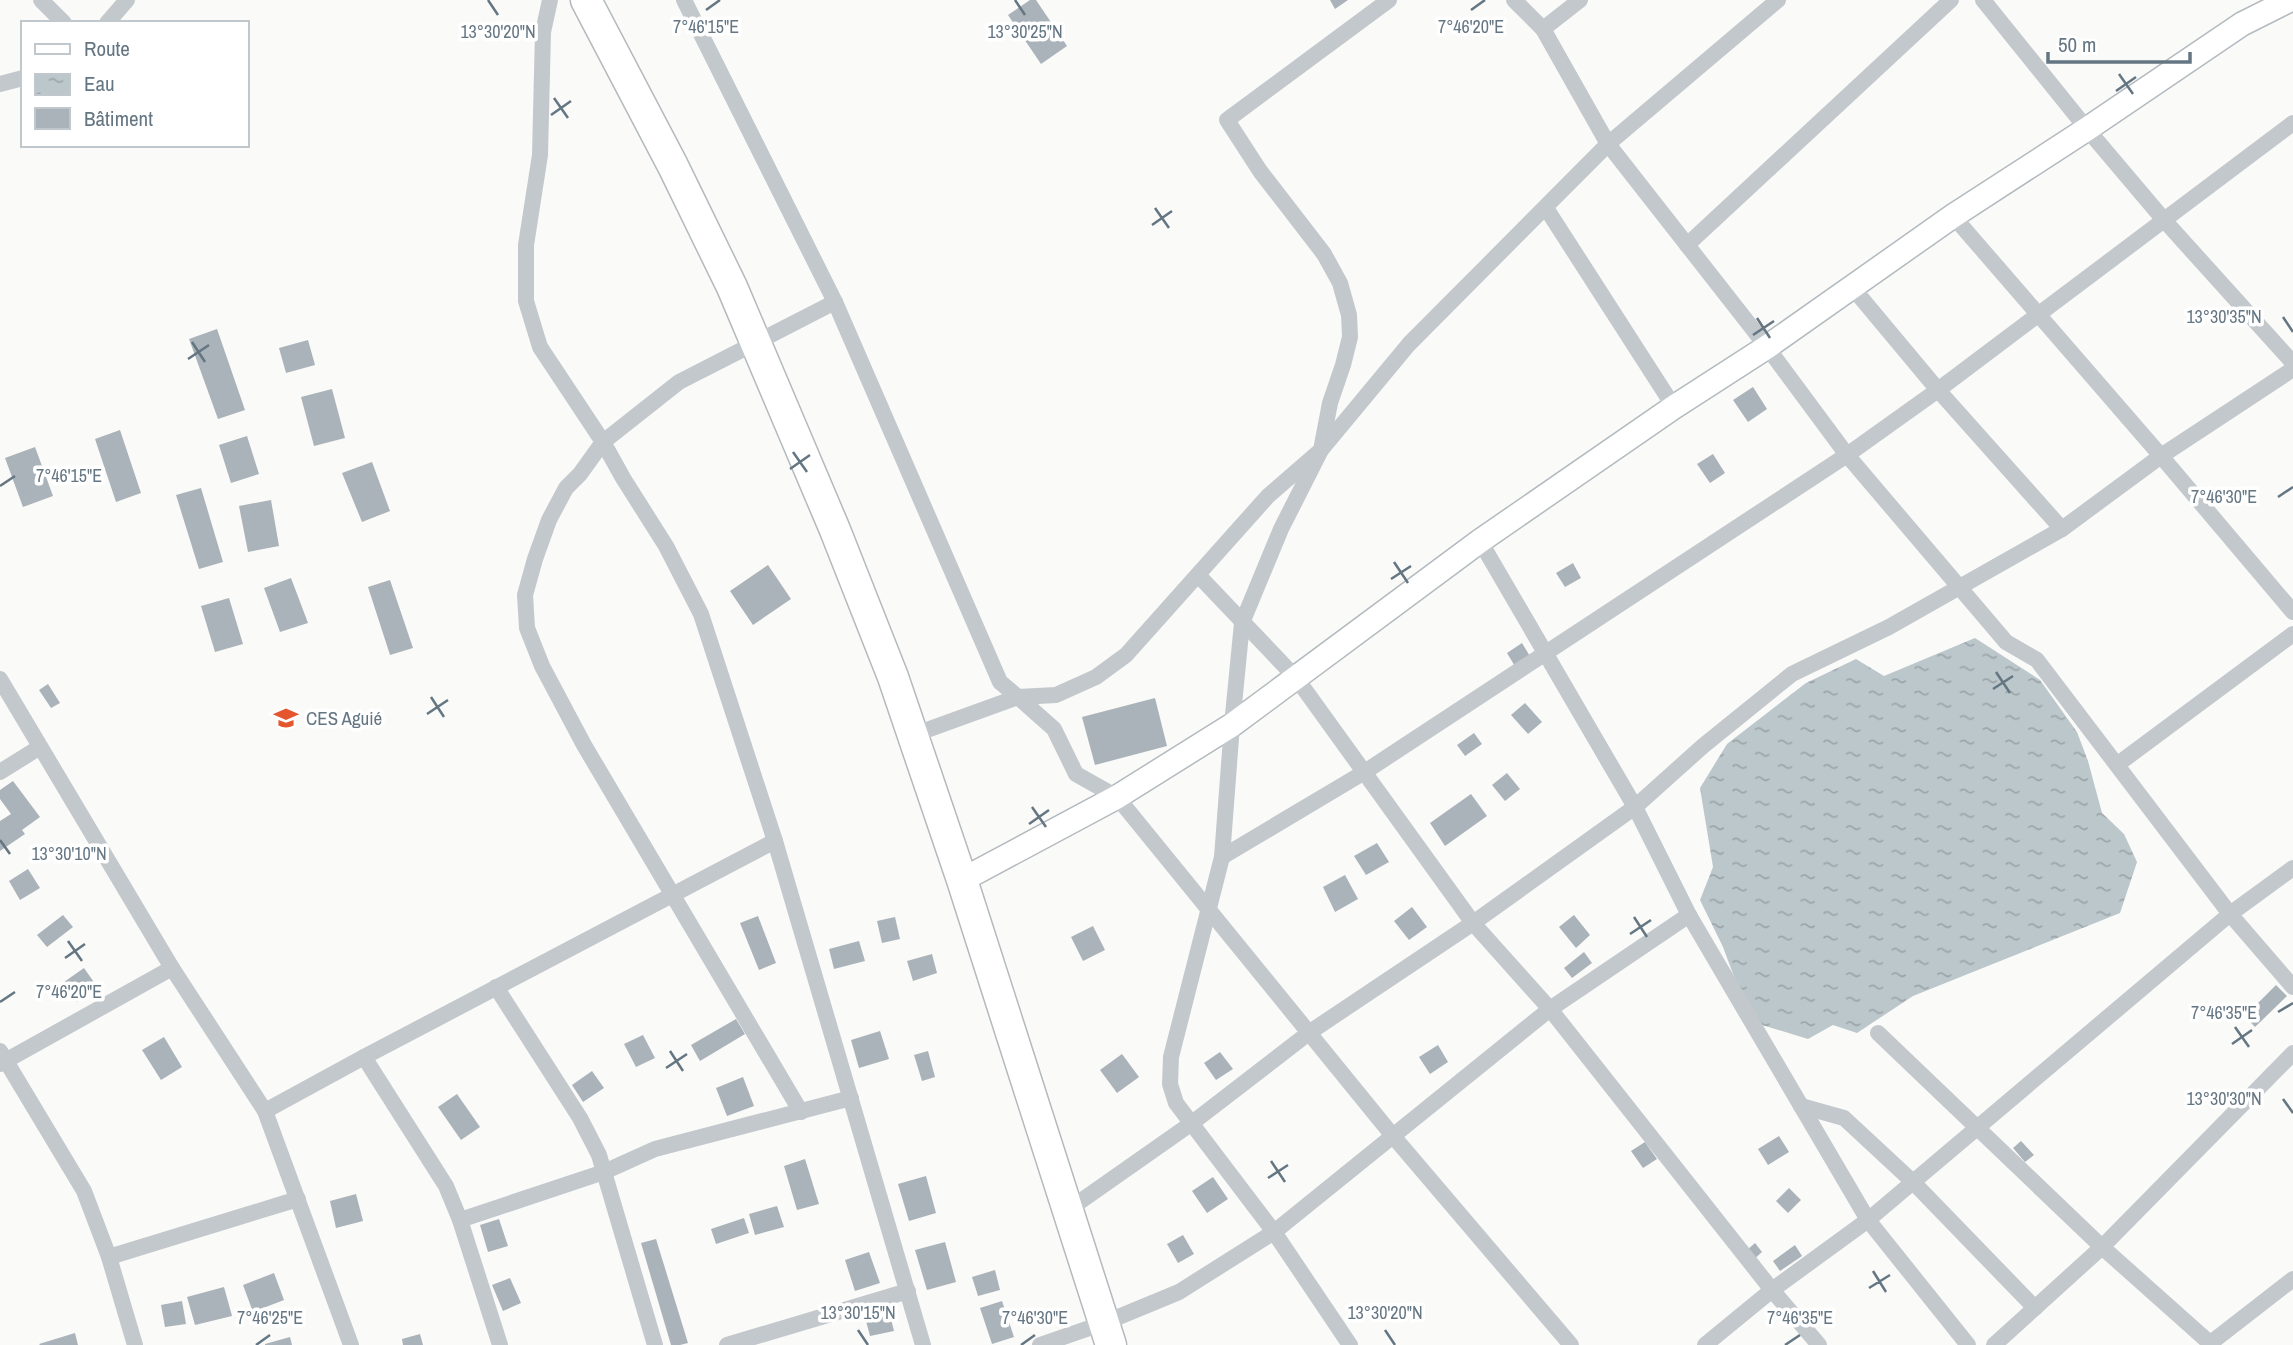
<svg xmlns="http://www.w3.org/2000/svg" width="2293" height="1345" font-family="'Archivo Narrow',sans-serif">
  <style>
    .water { fill: url(#water-ripples) }
    .building { fill: #aab3b9 }
    .lines { fill: none; stroke-linecap: round; stroke-linejoin: round }
    .secondary-casing { stroke: #b3babf; stroke-width: 26 }
    .highway-casing { stroke: #b4b9bd; stroke-width: 33 }
    .street { stroke: #c3c8cc; stroke-width: 16 }
    .secondary { stroke: #fff; stroke-width: 23 }
    .highway { stroke: #fff; stroke-width: 30 }
    .ticks { fill: none; stroke: #657683; stroke-width: 2.5 }
    .labels { text-anchor: middle; stroke-width: 7; stroke-linejoin: round; paint-order: stroke }
    .poi-label { font-size: 19px; fill: #657683; stroke: #fff; text-anchor: start }
    .ticks-label { font-size: 18px; text-anchor: middle; fill: #657683; stroke: #fff; stroke-width: 7; stroke-linejoin: round; paint-order: stroke }
  </style>
  <defs>
    <pattern id="water-ripples" width="26" height="14" patternUnits="userSpaceOnUse" patternTransform="scale(1.75)"><rect width="26" height="14" fill="#bbc7cb"/><path d="M2 4q2-2 4 0t4 0M15 11q2-2 4 0t4 0" fill="none" stroke="#9ca6aa"/></pattern>
  </defs>
  <rect width="100%" height="100%" fill="#fafaf8"/>
  <polygon class="water" points="1975,638 2040,680 2077,732 2088,761 2102,813 2124,834 2137,862 2120,913 1913,996 1857,1033 1833,1025 1808,1039 1762,1025 1739,990 1723,947 1700,900 1713,867 1700,788 1727,744 1806,683 1856,659 1884,676"/>
  <g class="building">
    <polygon points="1030,0 1036,0 1067,46 1041,64 1008,15"/>
    <polygon points="1330,0 1348,0 1335,9"/>
    <polygon points="217,329 245,410 218,419 189,339"/>
    <polygon points="308,340 315,365 286,373 279,348"/>
    <polygon points="1753,387 1767,409 1748,422 1733,400"/>
    <polygon points="332,389 345,438 314,446 301,397"/>
    <polygon points="120,430 141,493 116,502 95,439"/>
    <polygon points="247,436 259,474 231,483 219,445"/>
    <polygon points="35,447 53,496 23,507 5,458"/>
    <polygon points="1713,454 1725,473 1710,483 1697,464"/>
    <polygon points="372,462 390,511 362,522 342,473"/>
    <polygon points="201,488 223,562 199,569 176,495"/>
    <polygon points="271,500 279,546 248,552 239,506"/>
    <polygon points="1573,563 1581,578 1565,587 1556,573"/>
    <polygon points="768,565 791,599 753,625 730,591"/>
    <polygon points="291,578 308,623 280,632 264,588"/>
    <polygon points="390,580 413,648 390,655 368,587"/>
    <polygon points="229,598 243,644 215,652 201,606"/>
    <polygon points="1522,643 1531,658 1516,668 1507,653"/>
    <polygon points="48,684 60,703 51,708 39,690"/>
    <polygon points="1155,698 1167,746 1095,765 1082,717"/>
    <polygon points="1525,703 1542,722 1528,734 1511,715"/>
    <polygon points="1474,733 1482,744 1465,756 1457,745"/>
    <polygon points="1507,773 1520,789 1505,801 1492,785"/>
    <polygon points="13,781 40,817 22,830 25,834 0,851 0,821 11,814 0,799 0,790"/>
    <polygon points="1471,794 1487,816 1445,846 1430,823"/>
    <polygon points="1377,843 1389,862 1366,875 1354,856"/>
    <polygon points="28,869 40,888 20,900 9,881"/>
    <polygon points="1345,875 1358,899 1335,912 1323,887"/>
    <polygon points="1412,907 1427,927 1409,940 1394,921"/>
    <polygon points="63,915 73,927 47,947 37,935"/>
    <polygon points="1574,915 1590,935 1576,948 1559,927"/>
    <polygon points="758,916 776,963 759,970 740,923"/>
    <polygon points="895,917 900,939 882,943 877,921"/>
    <polygon points="1093,926 1105,950 1083,961 1071,937"/>
    <polygon points="859,941 865,961 834,969 829,949"/>
    <polygon points="1584,952 1592,963 1572,978 1564,968"/>
    <polygon points="932,954 937,973 913,981 907,961"/>
    <polygon points="84,968 98,988 77,1002 64,982"/>
    <polygon points="2276,985 2287,996 2255,1027 2245,1016"/>
    <polygon points="736,1019 745,1034 700,1061 691,1045"/>
    <polygon points="880,1031 889,1059 859,1068 851,1040"/>
    <polygon points="643,1035 655,1058 636,1067 624,1044"/>
    <polygon points="164,1037 182,1067 161,1080 142,1050"/>
    <polygon points="1438,1045 1448,1062 1430,1074 1419,1057"/>
    <polygon points="928,1051 935,1077 922,1081 914,1055"/>
    <polygon points="1220,1052 1233,1069 1216,1080 1204,1063"/>
    <polygon points="1122,1054 1139,1077 1117,1093 1100,1070"/>
    <polygon points="592,1071 604,1088 583,1102 572,1085"/>
    <polygon points="743,1077 754,1106 727,1116 716,1088"/>
    <polygon points="457,1094 480,1127 461,1140 438,1107"/>
    <polygon points="1779,1136 1789,1152 1768,1165 1758,1149"/>
    <polygon points="2021,1141 2034,1155 2025,1162 2013,1148"/>
    <polygon points="1645,1142 1657,1159 1643,1168 1631,1151"/>
    <polygon points="805,1159 819,1204 797,1210 784,1166"/>
    <polygon points="926,1176 936,1213 909,1221 898,1184"/>
    <polygon points="1213,1177 1228,1199 1207,1213 1192,1191"/>
    <polygon points="1789,1188 1801,1200 1788,1213 1776,1201"/>
    <polygon points="356,1194 363,1221 336,1228 330,1201"/>
    <polygon points="777,1206 784,1227 755,1235 749,1214"/>
    <polygon points="744,1218 749,1233 716,1244 711,1229"/>
    <polygon points="499,1219 508,1246 488,1252 480,1225"/>
    <polygon points="1183,1235 1194,1254 1178,1263 1167,1244"/>
    <polygon points="656,1239 688,1343 680,1345 671,1345 641,1243"/>
    <polygon points="945,1242 956,1282 927,1290 915,1250"/>
    <polygon points="1755,1243 1762,1252 1753,1260 1746,1251"/>
    <polygon points="1795,1245 1802,1256 1780,1271 1773,1261"/>
    <polygon points="869,1252 880,1283 855,1291 845,1260"/>
    <polygon points="995,1270 1000,1290 978,1296 972,1277"/>
    <polygon points="274,1273 284,1300 253,1312 243,1285"/>
    <polygon points="510,1278 521,1303 503,1311 492,1285"/>
    <polygon points="224,1287 232,1316 195,1325 187,1297"/>
    <polygon points="182,1301 186,1324 165,1327 161,1305"/>
    <polygon points="1002,1301 1014,1337 992,1344 980,1308"/>
    <polygon points="890,1315 894,1331 870,1336 866,1321"/>
    <polygon points="75,1333 78,1345 40,1345 39,1344"/>
    <polygon points="420,1334 423,1345 403,1345 402,1339"/>
    <polygon points="290,1337 292,1345 265,1345 265,1344"/>
  </g>
  <g class="lines">
    <g class="secondary-casing">
      <polyline id="secondary" points="962,880 1117,797 1232,725 1480,541 1674,407 1767,347 1953,216 2087,129 2242,24 2290,0"/>
    </g>
    <g class="highway-casing">
      <polyline id="highway" points="586,0 673,166 732,287 835,530 893,677 962,880 1111,1345"/>
    </g>
    <g class="street">
      <polyline points="41,0 64,23"/>
      <polyline points="550,0 543,32 540,155 526,245 526,301 540,347 603,442 580,474 566,488 549,520 535,559 525,595 527,628 542,666 584,745 801,1112"/>
      <polyline points="684,0 835,302 1000,682 1018,697 1056,695 1096,677 1126,655 1268,496 1321,450 1330,403 1343,365 1350,337 1349,315 1340,283 1324,254 1260,171 1227,120 1389,0"/>
      <polyline points="1514,0 1543,29 1608,144 1767,347 1847,455 2006,642 2037,660 2230,914 2293,987"/>
      <polyline points="1983,0 2087,129 2164,220 2293,363"/>
      <polyline points="107,23 127,0"/>
      <polyline points="1543,29 1580,0"/>
      <polyline points="0,84 23,78"/>
      <polyline points="1546,208 1674,407"/>
      <polyline points="1953,216 2161,456 2293,612"/>
      <polyline points="1687,245 1951,0"/>
      <polyline points="1852,287 1938,390 2062,529"/>
      <polyline points="835,302 679,382 603,442 623,478 666,546 701,614 775,841 923,1345"/>
      <polyline points="1480,541 1635,807 1689,915 1868,1220 1968,1345"/>
      <polyline points="1199,576 1297,679 1473,923 1550,1009 1772,1290 1819,1345"/>
      <polyline points="0,679 172,968 265,1111 351,1345"/>
      <polyline points="913,735 1018,697 1054,729 1076,774 1117,797 1393,1136 1571,1345"/>
      <polyline points="2118,764 2293,634"/>
      <polyline points="0,772 40,747"/>
      <polyline points="1222,857 1363,773 1847,455 1938,390 2293,123"/>
      <polyline points="496,987 580,1118 599,1155 655,1345"/>
      <polyline points="1878,1033 2102,1247 2212,1345"/>
      <polyline points="0,1051 84,1191 109,1257 135,1345"/>
      <polyline points="364,1057 446,1186 460,1220 500,1345"/>
      <polyline points="0,1064 172,968"/>
      <polyline points="1801,1106 1844,1118 1913,1182 2035,1308"/>
      <polyline points="265,1111 364,1057 775,841"/>
      <polyline points="1068,1210 1192,1123 1310,1032 1473,923 1635,807 1703,746 1792,674 1889,627 2062,529 2161,456 2293,369"/>
      <polyline points="460,1220 604,1172 655,1149 851,1098"/>
      <polyline points="109,1257 298,1199"/>
      <polyline points="727,1345 908,1291"/>
      <polyline points="1040,1345 1104,1323 1179,1292 1274,1232 1550,1009 1689,915"/>
      <polyline points="1350,1345 1274,1232 1176,1103 1170,1084 1171,1057 1222,857 1232,725 1242,623 1281,529 1321,450 1409,344 1608,144 1778,0"/>
      <polyline points="1705,1345 1772,1290 1868,1220 2230,914 2293,868"/>
      <polyline points="1994,1345 2102,1247 2293,1053"/>
      <polyline points="2208,1345 2293,1279"/>
    </g>
    <use href="#secondary" class="secondary"/>
    <use href="#highway" class="highway"/>
  </g>
  <path class="ticks" d="M488,0L498,15M1015,0L1025,15M706,10L720,0M1471,10L1485,0M2119,74L2133,94M2116,91L2136,77M554,98L568,118M551,115L571,101M1155,208L1169,228M1152,225L1172,211M2283,317L2293,332M1757,318L1770,338M1753,335L1774,321M192,342L205,362M188,359L209,345M793,452L807,472M790,469L810,455M0,486L15,476M2278,497L2293,487M1394,562L1408,583M1391,579L1411,566M1996,672L2010,693M1993,689L2013,676M431,697L444,717M427,714L448,700M1032,807L1046,827M1029,824L1049,810M0,840L10,854M1634,917L1647,937M1630,934L1651,920M68,941L82,961M65,958L85,944M0,1002L15,992M2278,1012L2293,1003M2235,1027L2249,1047M2232,1044L2252,1030M670,1051L683,1071M666,1068L687,1054M2283,1099L2293,1113M1271,1161L1285,1182M1268,1178L1288,1165M1873,1271L1886,1292M1869,1288L1890,1275M858,1330L868,1345M1385,1330L1395,1345M256,1345L270,1335M1021,1345L1035,1335M1785,1345L1800,1335"/>
  <defs>
    <g id="school-bare" transform="scale(1.89)"><path d="M0-5L7-2L0 1L-7-2ZM-4 1L0 2.5L4 1V4Q0 6-4 4Z" fill="#e4572e" stroke="#fff" stroke-width="2.5" paint-order="stroke"/></g>
  </defs>
  <g fill-rule="evenodd">
    <use href="#school-bare" x="286" y="718"/>
  </g>
  <g class="labels">
    <g class="poi-label">
      <text x="306" y="725">CES Aguié</text>
    </g>
  </g>
  <g class="ticks-label">
    <text x="706" y="33">7°46'15"E</text>
    <text x="1471" y="33">7°46'20"E</text>
    <text x="498" y="38">13°30'20"N</text>
    <text x="1025" y="38">13°30'25"N</text>
    <text x="2224" y="323">13°30'35"N</text>
    <text x="69" y="482">7°46'15"E</text>
    <text x="2224" y="503">7°46'30"E</text>
    <text x="69" y="860">13°30'10"N</text>
    <text x="69" y="998">7°46'20"E</text>
    <text x="2224" y="1019">7°46'35"E</text>
    <text x="2224" y="1105">13°30'30"N</text>
    <text x="858" y="1319">13°30'15"N</text>
    <text x="1385" y="1319">13°30'20"N</text>
    <text x="270" y="1324">7°46'25"E</text>
    <text x="1035" y="1324">7°46'30"E</text>
    <text x="1800" y="1324">7°46'35"E</text>
  </g>
  <rect x="21" y="21" width="228" height="126" fill="#ffffff" stroke="#c1c8cd" stroke-width="2"/>
  <rect x="35" y="44" width="35" height="10" fill="#ffffff" stroke="#c1c8cd" stroke-width="2"/>
  <text x="84" y="56" font-size="21" fill="#657683">Route</text>
  <rect x="35" y="74" width="35" height="21" fill="url(#water-ripples)" stroke="#c1c8cd" stroke-width="2"/>
  <text x="84" y="91" font-size="21" fill="#657683">Eau</text>
  <rect x="35" y="108" width="35" height="21" fill="#aab3b9" stroke="#c1c8cd" stroke-width="2"/>
  <text x="84" y="126" font-size="21" fill="#657683">Bâtiment</text>
  <path d="M2048 52v10h142v-10" fill="none" stroke="#657683" stroke-width="3.5"/>
  <text x="2058" y="52" font-size="21" fill="#657683" stroke="#ffffff" stroke-width="5" paint-order="stroke">50 m</text>
</svg>
